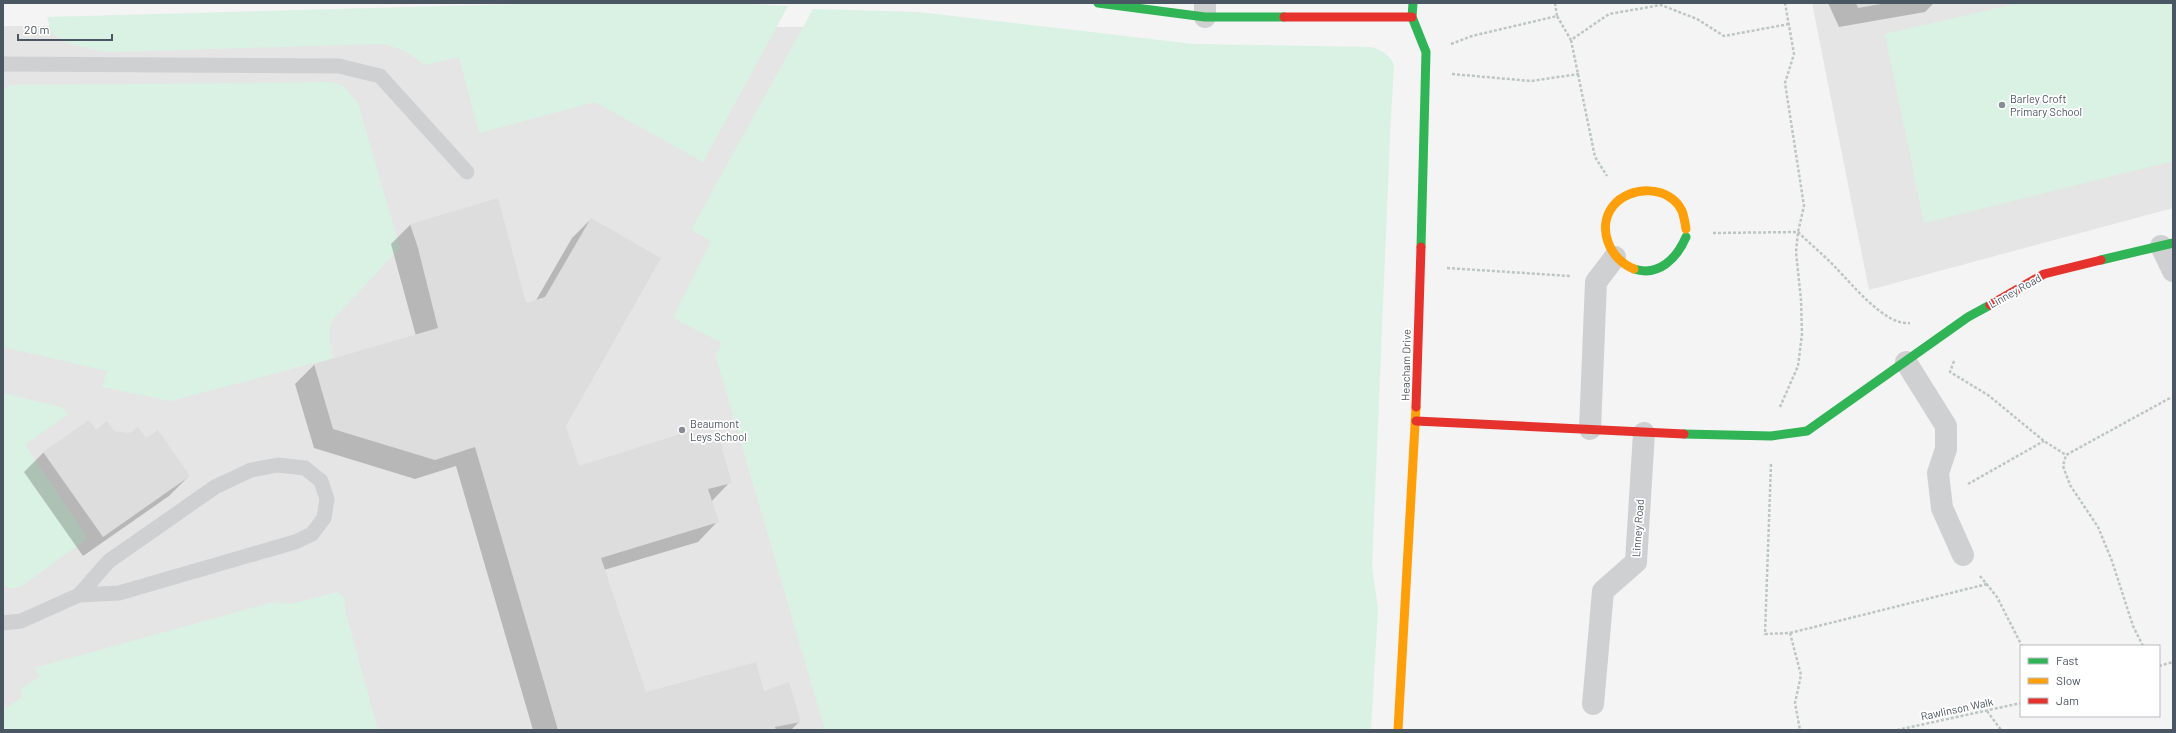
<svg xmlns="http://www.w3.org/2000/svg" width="2176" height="733" font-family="Barlow,sans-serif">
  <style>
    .education { fill: #e6e5e6 }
    .green { fill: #d9f2e3 }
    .shadow { fill: #0003 }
    .building { fill: #ddddde }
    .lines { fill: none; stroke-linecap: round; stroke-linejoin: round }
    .path { stroke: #bcc7c4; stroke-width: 2.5; stroke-dasharray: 3 2; stroke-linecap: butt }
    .lane { stroke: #ced0d2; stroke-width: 15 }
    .street { stroke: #ced0d2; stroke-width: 22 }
    .fast { stroke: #30b455; stroke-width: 9 }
    .slow { stroke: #ff9f0a; stroke-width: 9 }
    .jam { stroke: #e5322d; stroke-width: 9 }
    .poi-dot { fill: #868d94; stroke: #fff; stroke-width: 1.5 }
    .labels { text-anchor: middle; stroke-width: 3.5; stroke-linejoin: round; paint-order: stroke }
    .poi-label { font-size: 11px; fill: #4a5661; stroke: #fff; text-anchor: start }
    .street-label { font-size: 11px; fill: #4a5661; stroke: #fff }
  </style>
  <rect width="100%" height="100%" fill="#f4f4f4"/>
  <g class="education">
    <polygon points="1812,3 2173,3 2173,208 1869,290"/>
    <polygon points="3,26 803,27 1055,43 1347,730 3,730"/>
  </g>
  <g class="green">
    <polygon points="730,3 788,6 703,162 595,102 479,133 459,57 425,65 405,51 385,44 109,52 69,44 52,34 47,17 522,4"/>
    <polygon points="2019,3 2173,3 2173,161 1924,223 1885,34"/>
    <path d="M813,9L918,12L1194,44L1371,47C1382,50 1388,54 1394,64L1390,137L1372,567L1378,609L1371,730H823L824,727L716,357L722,343L673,318L711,241L691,230Z"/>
    <path d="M332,82L343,86L358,103L400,248L333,319C327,333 330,344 333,358L171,401L102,387L107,371L3,347V90L10,85Z"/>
    <polygon points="3,393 61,407 68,414 25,445 88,538 22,586 12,589 3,585"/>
    <polygon points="337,592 345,598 345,610 378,730 3,730 3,702 7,708 23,696 20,690 40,676 34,668 273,602 291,604"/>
  </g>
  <g class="shadow">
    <polygon points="1828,3 1934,3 1925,12 1839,27"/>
    <polygon points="497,199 526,305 535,302 572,238 591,219 565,426 578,467 694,446 730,482 711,502 717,522 698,542 604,570 645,694 764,692 800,721 791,730 533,730 456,466 415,479 314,448 295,384 314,365 416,336 391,244 410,225"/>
    <polygon points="95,431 113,432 146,440 189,476 169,496 83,556 24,472 43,453"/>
  </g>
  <g class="building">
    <polygon points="1856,3 1881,3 1881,4 1858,8"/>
    <polygon points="498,198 526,303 545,297 591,218 661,258 566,426 579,466 690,431 695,445 718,435 732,483 708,489 719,522 601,558 646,692 756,662 764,691 789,682 801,722 775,727 776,730 558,730 475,447 435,460 333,429 314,364 438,328 418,248 410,224"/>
    <polygon points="89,420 96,430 107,421 114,431 129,433 138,427 146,438 158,430 190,476 103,537 43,452"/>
  </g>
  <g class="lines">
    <g class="path">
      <polyline points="1555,3 1557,16"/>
      <polyline points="1571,40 1595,157 1607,176"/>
      <polyline points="1451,44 1472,36 1557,16 1571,40 1609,14 1661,5 1697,19 1724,36 1789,24"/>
      <polyline points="1452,74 1531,81 1579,74"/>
      <path d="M1713,233L1798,232C1810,244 1824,255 1836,268C1852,284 1885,326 1910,323"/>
      <polyline points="1447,268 1570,276"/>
      <polyline points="1954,361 1950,372 1988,395 2044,441 2066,455"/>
      <polyline points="1780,407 1798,366 1802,334 1801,300 1796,252 1798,232 1804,206 1785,83 1794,54 1785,3"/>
      <polyline points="1771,464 1765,634 1790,633 1801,675 1795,703 1800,730"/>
      <polyline points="1968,484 2044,441"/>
      <polyline points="1980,576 1997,597 2022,646"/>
      <polyline points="1790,633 1987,584"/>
      <polyline points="2143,646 2133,626 2112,561 2098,527 2070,485 2063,466 2066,455 2170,398 2173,398"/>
      <polyline points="2159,666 2173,662"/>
      <polyline points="1987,711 2001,730"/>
      <polyline points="1897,730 2021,703"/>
    </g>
    <g class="lane">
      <polyline points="3,64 339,66 380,76 467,172"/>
      <polyline points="3,623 21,621 79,595 119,593 295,542 312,534 324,518 327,499 321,481 305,468 278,465 251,470 215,487 109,561 79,595"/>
    </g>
    <g class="street">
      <polyline points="1205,17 1205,3"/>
      <polyline points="2161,246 2173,271"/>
      <polyline points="1906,362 1946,426 1946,449 1938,473 1942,508 1963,555"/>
      <polyline points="1590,429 1596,282 1615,257"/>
      <polyline points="1593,704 1603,591 1636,562 1644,433"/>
    </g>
    <g class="fast">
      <polyline points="1098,3 1205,17 1284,17"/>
      <polyline points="1413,3 1412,17 1426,52 1421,247"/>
      <polyline points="2101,260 2173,243"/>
      <path d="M1634,269C1659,277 1677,258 1686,237"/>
      <polyline points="1684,434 1771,436 1807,431 1968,317 1990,305"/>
    </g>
    <g class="slow">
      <path d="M1634,269C1610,260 1596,228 1613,206C1630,185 1670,185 1682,211C1684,216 1685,223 1686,229"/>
      <polyline points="1398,730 1416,407"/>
    </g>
    <g class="jam">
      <polyline points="1284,17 1412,17"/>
      <polyline points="1990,305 2044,274 2101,260"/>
      <polyline points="1416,407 1421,247"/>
      <polyline points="1416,421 1684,434"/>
    </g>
  </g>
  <g class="poi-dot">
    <circle cx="2002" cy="105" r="4"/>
    <circle cx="682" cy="430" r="4"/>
  </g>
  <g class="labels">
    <g class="poi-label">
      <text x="2010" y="103">Barley Croft<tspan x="2010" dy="13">Primary School</tspan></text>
      <text x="690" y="428">Beaumont<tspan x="690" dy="13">Leys School</tspan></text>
    </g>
    <g class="street-label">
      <text transform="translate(2015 291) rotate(-29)" y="4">Linney Road</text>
      <text transform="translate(1406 365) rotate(-89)" y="4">Heacham Drive</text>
      <text transform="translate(1638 528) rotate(-86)" y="4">Linney Road</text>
      <text transform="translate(1957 709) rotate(-12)" y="4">Rawlinson Walk</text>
    </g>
  </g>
  <rect width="2176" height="733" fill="none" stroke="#4a5661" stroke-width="8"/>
  <rect x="2020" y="645" width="140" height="72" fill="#ffffff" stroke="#b7bbc0"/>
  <rect x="2028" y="658" width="20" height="6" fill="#30b455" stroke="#b7bbc0"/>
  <text x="2056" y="665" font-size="12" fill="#4a5661">Fast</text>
  <rect x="2028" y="678" width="20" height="6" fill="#ff9f0a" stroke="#b7bbc0"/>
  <text x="2056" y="685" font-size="12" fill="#4a5661">Slow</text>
  <rect x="2028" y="698" width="20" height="6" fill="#e5322d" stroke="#b7bbc0"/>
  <text x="2056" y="705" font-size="12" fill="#4a5661">Jam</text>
  <path d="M18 34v6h94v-6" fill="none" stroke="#4a5661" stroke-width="2"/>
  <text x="24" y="34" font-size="12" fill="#4a5661" stroke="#ffffff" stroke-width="3" paint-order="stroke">20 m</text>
</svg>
